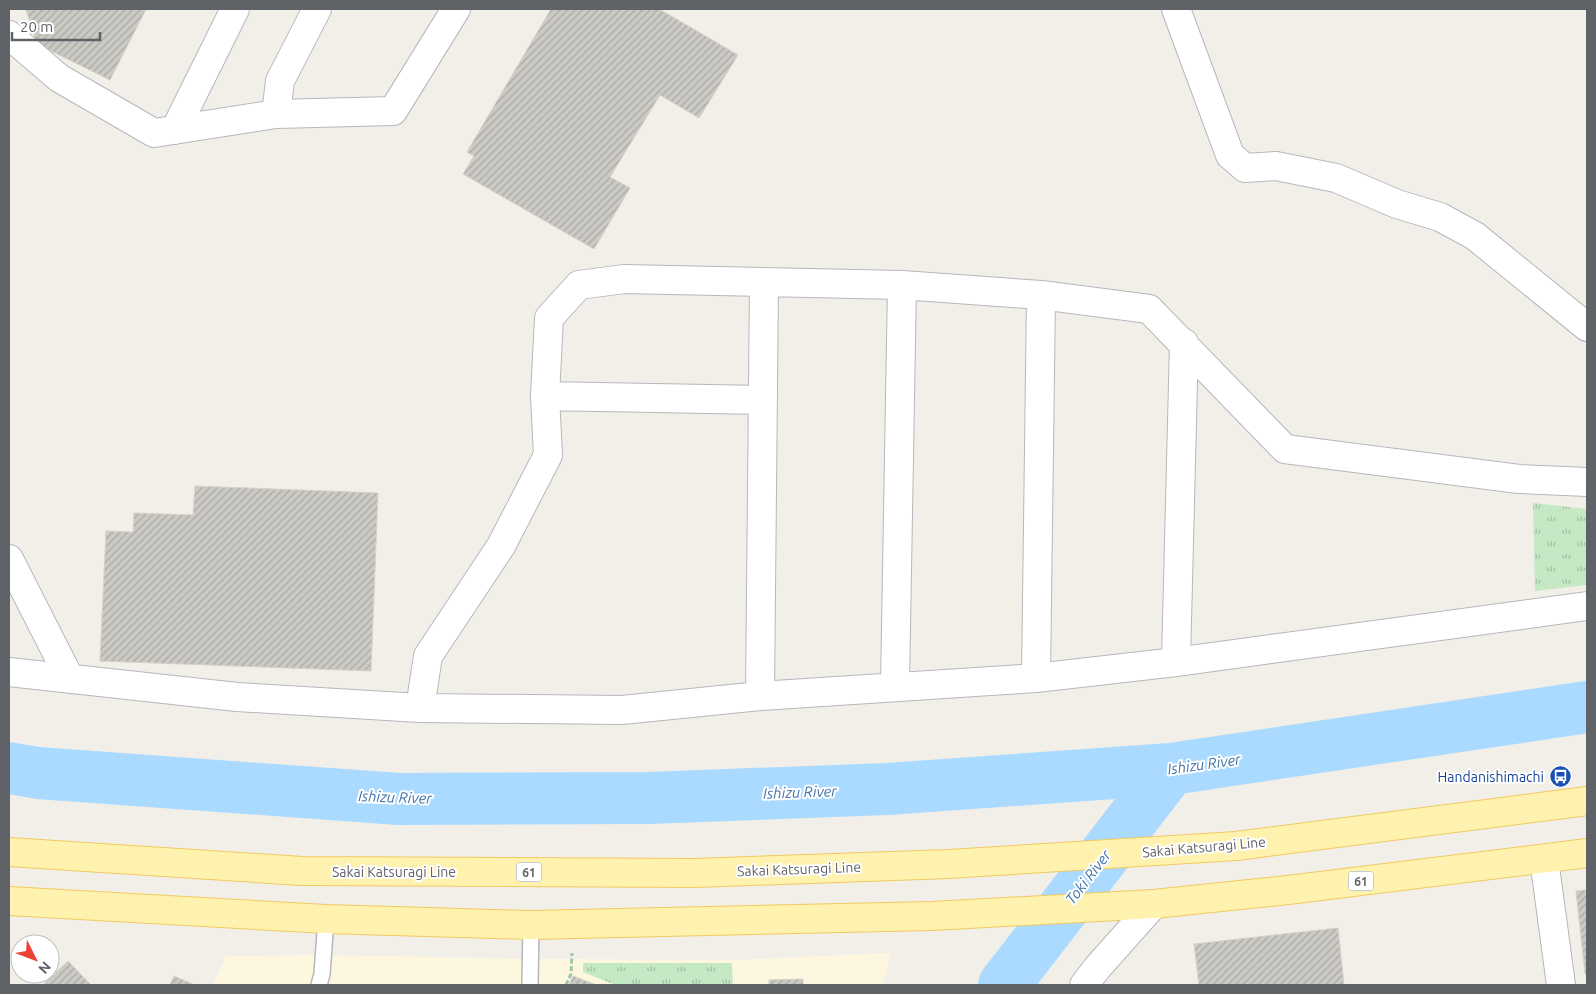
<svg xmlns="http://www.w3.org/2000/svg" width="1596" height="994" viewBox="0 0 1596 994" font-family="Ubuntu,sans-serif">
  <defs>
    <pattern id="park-tufts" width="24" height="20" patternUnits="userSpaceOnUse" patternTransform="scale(1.25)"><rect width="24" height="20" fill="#c5e8c5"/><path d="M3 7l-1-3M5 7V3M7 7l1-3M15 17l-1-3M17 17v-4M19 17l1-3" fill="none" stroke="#a3c0a4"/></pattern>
    <pattern id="building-hatch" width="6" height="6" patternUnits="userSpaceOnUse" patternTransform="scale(1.25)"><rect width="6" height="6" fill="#cccac5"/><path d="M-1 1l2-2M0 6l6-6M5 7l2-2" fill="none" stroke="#a9a8a4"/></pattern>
  </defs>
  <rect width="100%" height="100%" fill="#f1efe8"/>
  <path fill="#fef7e0" d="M891 953 883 985H213L226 956 324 955 530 959 734 960Z"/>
  <path fill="url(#park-tufts)" d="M1533 503 1587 509V585L1535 591Z
    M583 963H732L733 985H615L583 972Z"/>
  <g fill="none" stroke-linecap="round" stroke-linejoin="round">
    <path stroke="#aadaff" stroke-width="52" d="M9 768 38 773 399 799 648 798 887 789 1171 769 1587 707
      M1004 985 1171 769"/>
  </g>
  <path fill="url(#building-hatch)" stroke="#d6d1c6" d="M26 9H146L110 80 37 44Z
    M551 9H659L738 55 699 118 660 95 610 177 630 188 594 249 463 174 474 156 467 152Z
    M195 486 378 493 371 671 100 661 106 531 133 532 134 513 193 515Z
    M1587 890V975L1585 974 1576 891Z
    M1338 928 1344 985H1199L1194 944Z
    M68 961 91 985H43Z
    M174 976 195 985H170Z
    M573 976 596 985H569Z
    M803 979V985H769V980Z"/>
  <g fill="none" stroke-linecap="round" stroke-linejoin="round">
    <defs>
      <path id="lane" d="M319 985 322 974 326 919
        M530 985 531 925"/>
      <path id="street" d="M1176 9 1230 155 1245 168 1276 166 1336 178 1397 204 1440 217 1475 236 1587 327
        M9 35 59 78 154 133 276 114 393 111 456 9
        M276 114 280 81 317 9
        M175 130 235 9
        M545 396 763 400
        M9 559 70 679
        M1176 662 1184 343
        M9 672 237 697 420 708 622 710 760 696 1036 678 1176 662 1587 606
        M1036 678 1041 295
        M895 685 902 285
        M760 696 764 282
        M420 708 428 656 501 546 548 455 545 396 549 318 579 285 624 279 902 285 1041 295 1149 309 1285 449 1519 479 1587 482
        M1544 859 1561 985
        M1084 985 1097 968 1154 904"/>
      <path id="primary" d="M9 852 302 871 695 873 949 864 1236 846 1587 801
        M9 901 326 919 531 925 932 916 1154 904 1288 890 1587 853"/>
    </defs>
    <use href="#lane" stroke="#b5b8bc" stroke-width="18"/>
    <use href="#street" stroke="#b5b8bc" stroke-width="30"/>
    <use href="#primary" stroke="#f2c960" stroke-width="30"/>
    <path stroke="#9cc7a9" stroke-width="3" stroke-dasharray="5 2.5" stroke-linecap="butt" d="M566 985 571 974 572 953"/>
    <use href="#lane" stroke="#fff" stroke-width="15"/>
    <use href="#street" stroke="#fff" stroke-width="28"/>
    <use href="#primary" stroke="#fff2af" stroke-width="28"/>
  </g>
  <defs>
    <symbol id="bus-disc" viewBox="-11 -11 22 22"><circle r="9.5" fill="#1a4fb4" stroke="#fff"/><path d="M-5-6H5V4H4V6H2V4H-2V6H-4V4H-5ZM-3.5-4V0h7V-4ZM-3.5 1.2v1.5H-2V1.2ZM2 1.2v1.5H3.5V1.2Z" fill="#fff"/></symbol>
  </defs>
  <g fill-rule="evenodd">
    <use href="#bus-disc" x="1548" y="764" width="25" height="25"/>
  </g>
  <g text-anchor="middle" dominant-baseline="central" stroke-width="4" stroke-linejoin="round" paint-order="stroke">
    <g fill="#fff" stroke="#8f9295" stroke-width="1">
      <rect x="516.5" y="862.5" width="25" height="19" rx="4"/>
      <rect x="1348.5" y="871.5" width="25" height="19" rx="4"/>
    </g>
    <g font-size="12" font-weight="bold" fill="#5f6368">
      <text x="529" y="872">61</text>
      <text x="1361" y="881">61</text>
    </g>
    <g font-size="14" fill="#164399" stroke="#fff" text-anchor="end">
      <text x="1544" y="777">Handanishimachi</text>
    </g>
    <g font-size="14" fill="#5f6368" stroke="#fff">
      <text transform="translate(1204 847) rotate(-5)">Sakai Katsuragi Line</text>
      <text transform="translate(799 869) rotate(-2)">Sakai Katsuragi Line</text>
      <text x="394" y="872">Sakai Katsuragi Line</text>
    </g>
    <g font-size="15" font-style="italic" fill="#4174aa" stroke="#fff">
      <text transform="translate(1204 764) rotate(-8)">Ishizu River</text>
      <text transform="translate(800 792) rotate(-2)">Ishizu River</text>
      <text transform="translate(395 797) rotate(2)">Ishizu River</text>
      <text transform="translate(1088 877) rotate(-52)">Toki River</text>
    </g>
  </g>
  <rect width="1596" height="994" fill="none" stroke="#5f6368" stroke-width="20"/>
  <g transform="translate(35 959) rotate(132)"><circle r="24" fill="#ffffff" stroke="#bfc1c3"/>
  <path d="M0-4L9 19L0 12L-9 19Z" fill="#ea4335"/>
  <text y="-8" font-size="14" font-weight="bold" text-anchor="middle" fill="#5f6368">N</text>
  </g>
  <path d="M12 32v8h88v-8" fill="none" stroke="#5f6368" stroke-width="2.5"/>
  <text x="20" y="32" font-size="15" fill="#5f6368" stroke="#ffffff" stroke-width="4" paint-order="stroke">20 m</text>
</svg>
